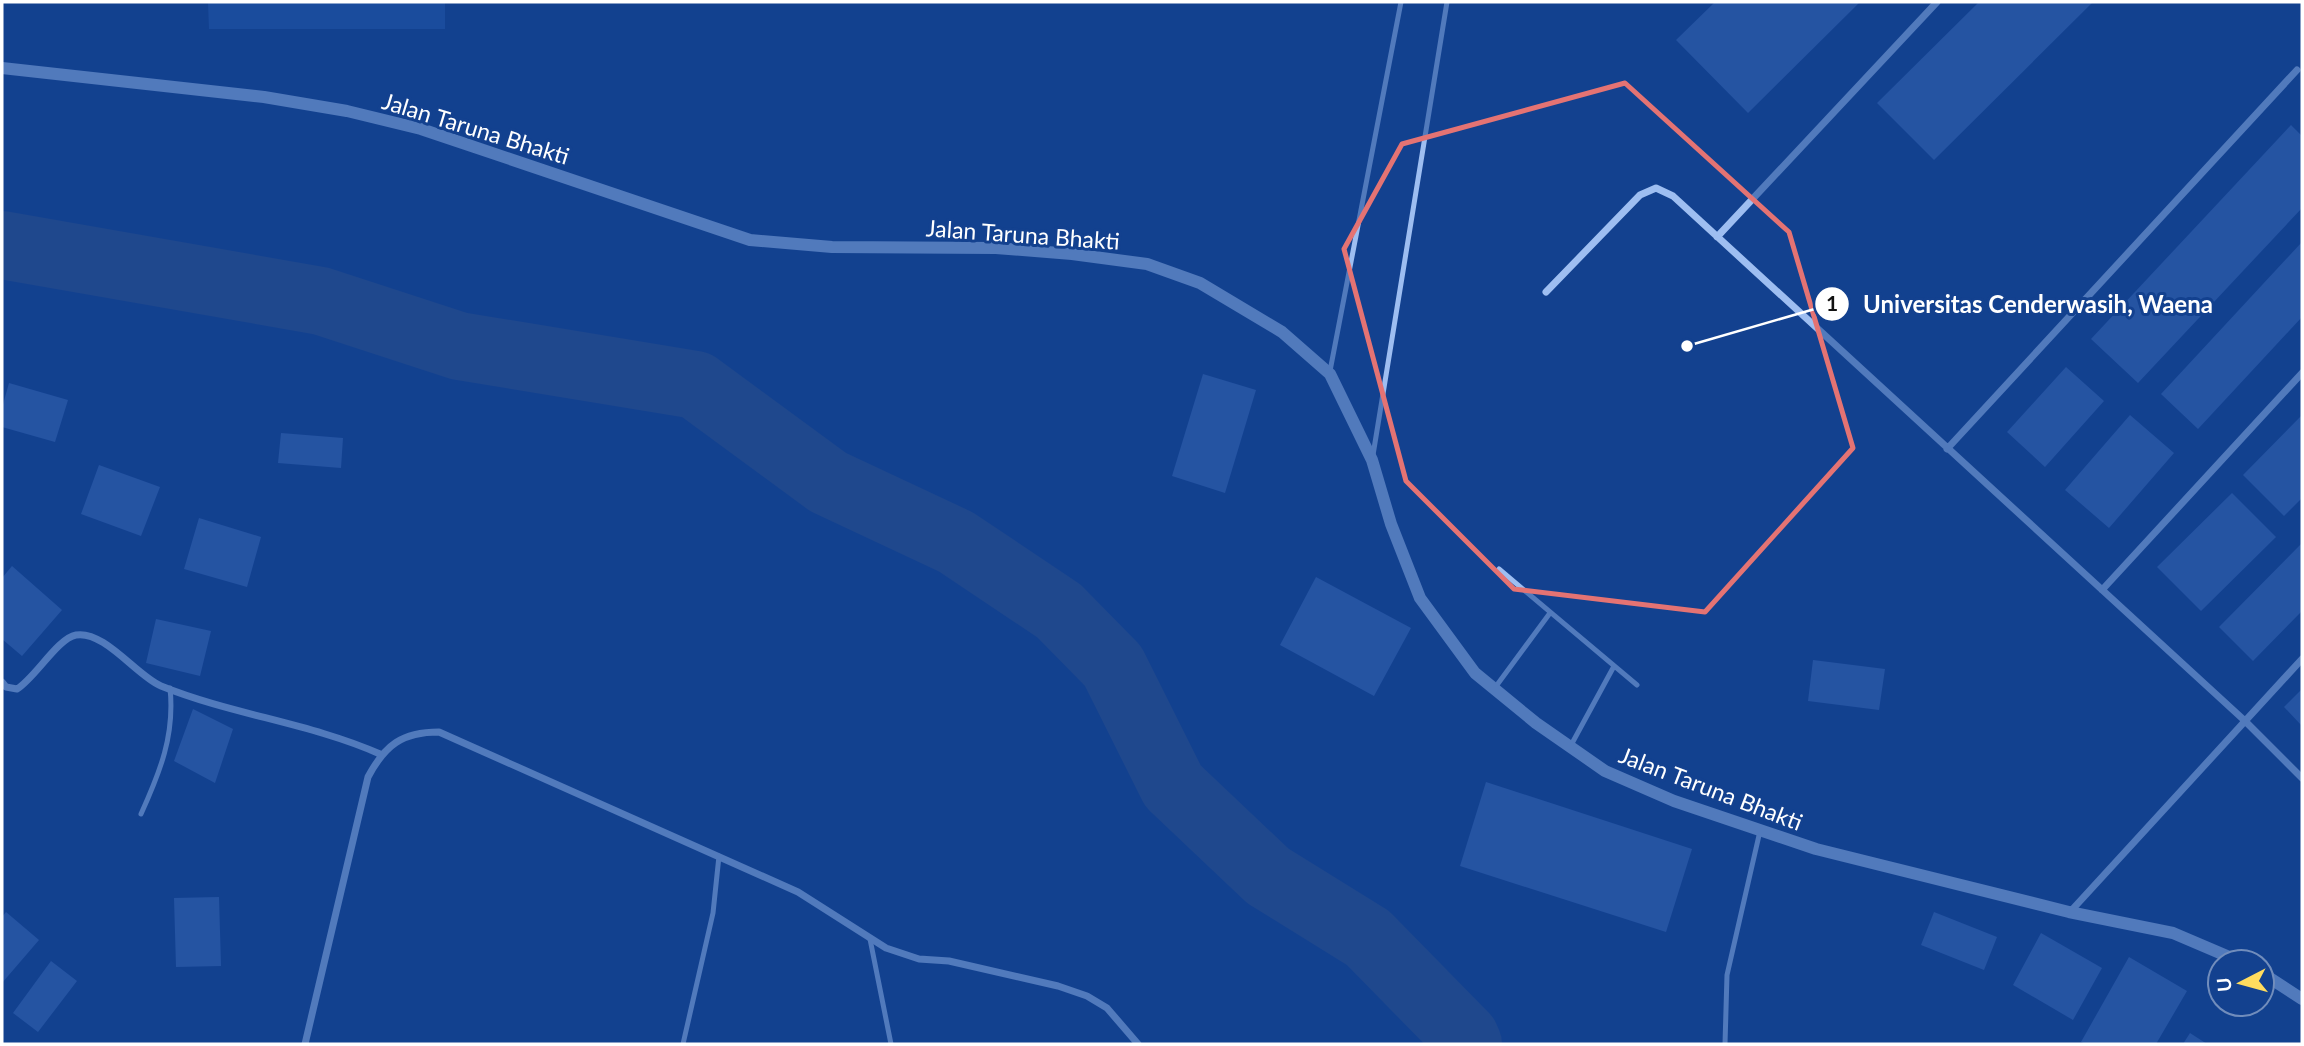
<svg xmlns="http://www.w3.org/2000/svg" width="2304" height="1046" viewBox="0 0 2304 1046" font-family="Lato,sans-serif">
  <rect width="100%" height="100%" fill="#13418f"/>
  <path fill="#2559ae" d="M208 2H445V29H209Z"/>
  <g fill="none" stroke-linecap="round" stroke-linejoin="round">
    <path stroke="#2f508b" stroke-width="68" d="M2 245 321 301 459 346 696 385 828 482 956 542 1059 611 1113 666 1173 786 1268 876 1368 938 1465 1037 1468 1044"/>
  </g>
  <path fill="#3c6ab9" d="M1715 2H1860L1748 113 1676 40Z
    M1979 2H2093L1934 160 1877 103Z
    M2291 125 2302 136V208L2138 383 2091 339Z
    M2302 242V317L2198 429 2161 394Z
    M2066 367 2104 401 2045 467 2007 432Z
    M1203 374 1256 390 1225 493 1172 476Z
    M9 383 68 400 55 442 2 427V408Z
    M2130 415 2174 453 2109 528 2065 490Z
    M2302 415V498L2284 516 2243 475Z
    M281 433 343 438 341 468 278 463Z
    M99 465 160 487 141 536 81 514Z
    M2232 493 2276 537 2201 611 2157 567Z
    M199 518 261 537 247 587 184 569Z
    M2302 543V611L2253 661 2219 627Z
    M12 566 62 610 22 656 2 639V578Z
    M1316 577 1411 628 1374 696 1280 645Z
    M156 619 211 631 200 676 146 663Z
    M1813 660 1885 669 1879 710 1808 701Z
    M2302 689V726L2284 707Z
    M193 709 233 729 215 783 174 761Z
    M1486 782 1692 849 1666 932 1460 866Z
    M219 897 221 966 176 967 174 898Z
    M6 912 39 940 2 983V917Z
    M1934 912 1997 937 1984 970 1921 945Z
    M2041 933 2102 968 2073 1020 2013 985Z
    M2129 957 2187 991 2156 1044H2086L2081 1042Z
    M51 961 77 981 38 1032 13 1013Z
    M2190 1033 2207 1044H2183Z"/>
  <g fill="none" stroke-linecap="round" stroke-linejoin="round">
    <path stroke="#9ebef1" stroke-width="5" d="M1330 371 1401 2
      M1373 455 1447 2
      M1499 569 1637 685
      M1494 689 1550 613
      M1570 747 1613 668
      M141 814C160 772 175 735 170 688
      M870 939 891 1044
      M683 1044 713 913 719 856
      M1725 1044 1727 975 1760 831"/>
    <path stroke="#9ebef1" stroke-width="7" d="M1717 237 1937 2
      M1546 292 1640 195 1656 188 1673 196 2244 720 2302 778
      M1947 449 2297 70
      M2102 590 2302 373
      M2 682 6 687 17 689C35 678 58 638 76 635 104 630 137 676 161 686 233 715 310 723 380 754
      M2070 912 2302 659
      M305 1044 368 777C385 745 402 732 439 732L798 892 886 948 919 959 949 961 1058 986 1087 996 1107 1008 1138 1044"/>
    <path stroke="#9ebef1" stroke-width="12" d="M2 68 264 97 347 111 421 129 750 240 832 247 996 248 1072 254 1147 264 1200 283 1282 332 1330 374 1372 460 1391 524 1420 598 1475 673 1536 723 1605 771 1674 801 1816 849 2069 912 2173 933 2241 962
      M2262 973 2302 999"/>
  </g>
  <path d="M0 0H2304V1046H0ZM1625 83 1789 232 1853 448 1705 612 1514 589 1406 481 1344 249 1402 144Z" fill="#13418f" fill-opacity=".55" fill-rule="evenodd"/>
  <path fill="none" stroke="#e47373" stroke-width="5" stroke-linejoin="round" d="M1625 83 1789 232 1853 448 1705 612 1514 589 1406 481 1344 249 1402 144Z"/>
  <g text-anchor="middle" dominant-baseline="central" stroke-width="6" stroke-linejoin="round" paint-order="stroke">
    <g font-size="23" fill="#fff" stroke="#13418f">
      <text transform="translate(476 128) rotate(17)">Jalan Taruna Bhakti</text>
      <text transform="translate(1023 234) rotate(4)">Jalan Taruna Bhakti</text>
      <text transform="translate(1711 788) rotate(21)">Jalan Taruna Bhakti</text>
    </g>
  </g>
  <path fill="none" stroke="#fff" stroke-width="2.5" d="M1687 346L1832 304"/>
  <g fill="#fff" stroke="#13418f" stroke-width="2.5">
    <circle cx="1687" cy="346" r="7"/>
    <circle cx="1832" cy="304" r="18"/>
  </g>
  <g font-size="21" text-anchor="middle" font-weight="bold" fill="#111">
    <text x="1832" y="311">1</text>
  </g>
  <g font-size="24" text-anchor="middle" font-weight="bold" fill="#fff" stroke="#13418f" stroke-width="6" stroke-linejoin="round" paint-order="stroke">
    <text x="2038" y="313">Universitas Cenderwasih, Waena</text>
  </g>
  <rect width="2304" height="1046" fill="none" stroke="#ffffff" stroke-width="7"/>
  <g transform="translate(2241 983) rotate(264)"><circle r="33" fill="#13418f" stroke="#718dbc" stroke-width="2"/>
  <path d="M0-5L12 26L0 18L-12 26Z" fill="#ffdc5e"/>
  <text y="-10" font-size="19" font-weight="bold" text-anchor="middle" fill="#ffffff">U</text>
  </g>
</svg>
